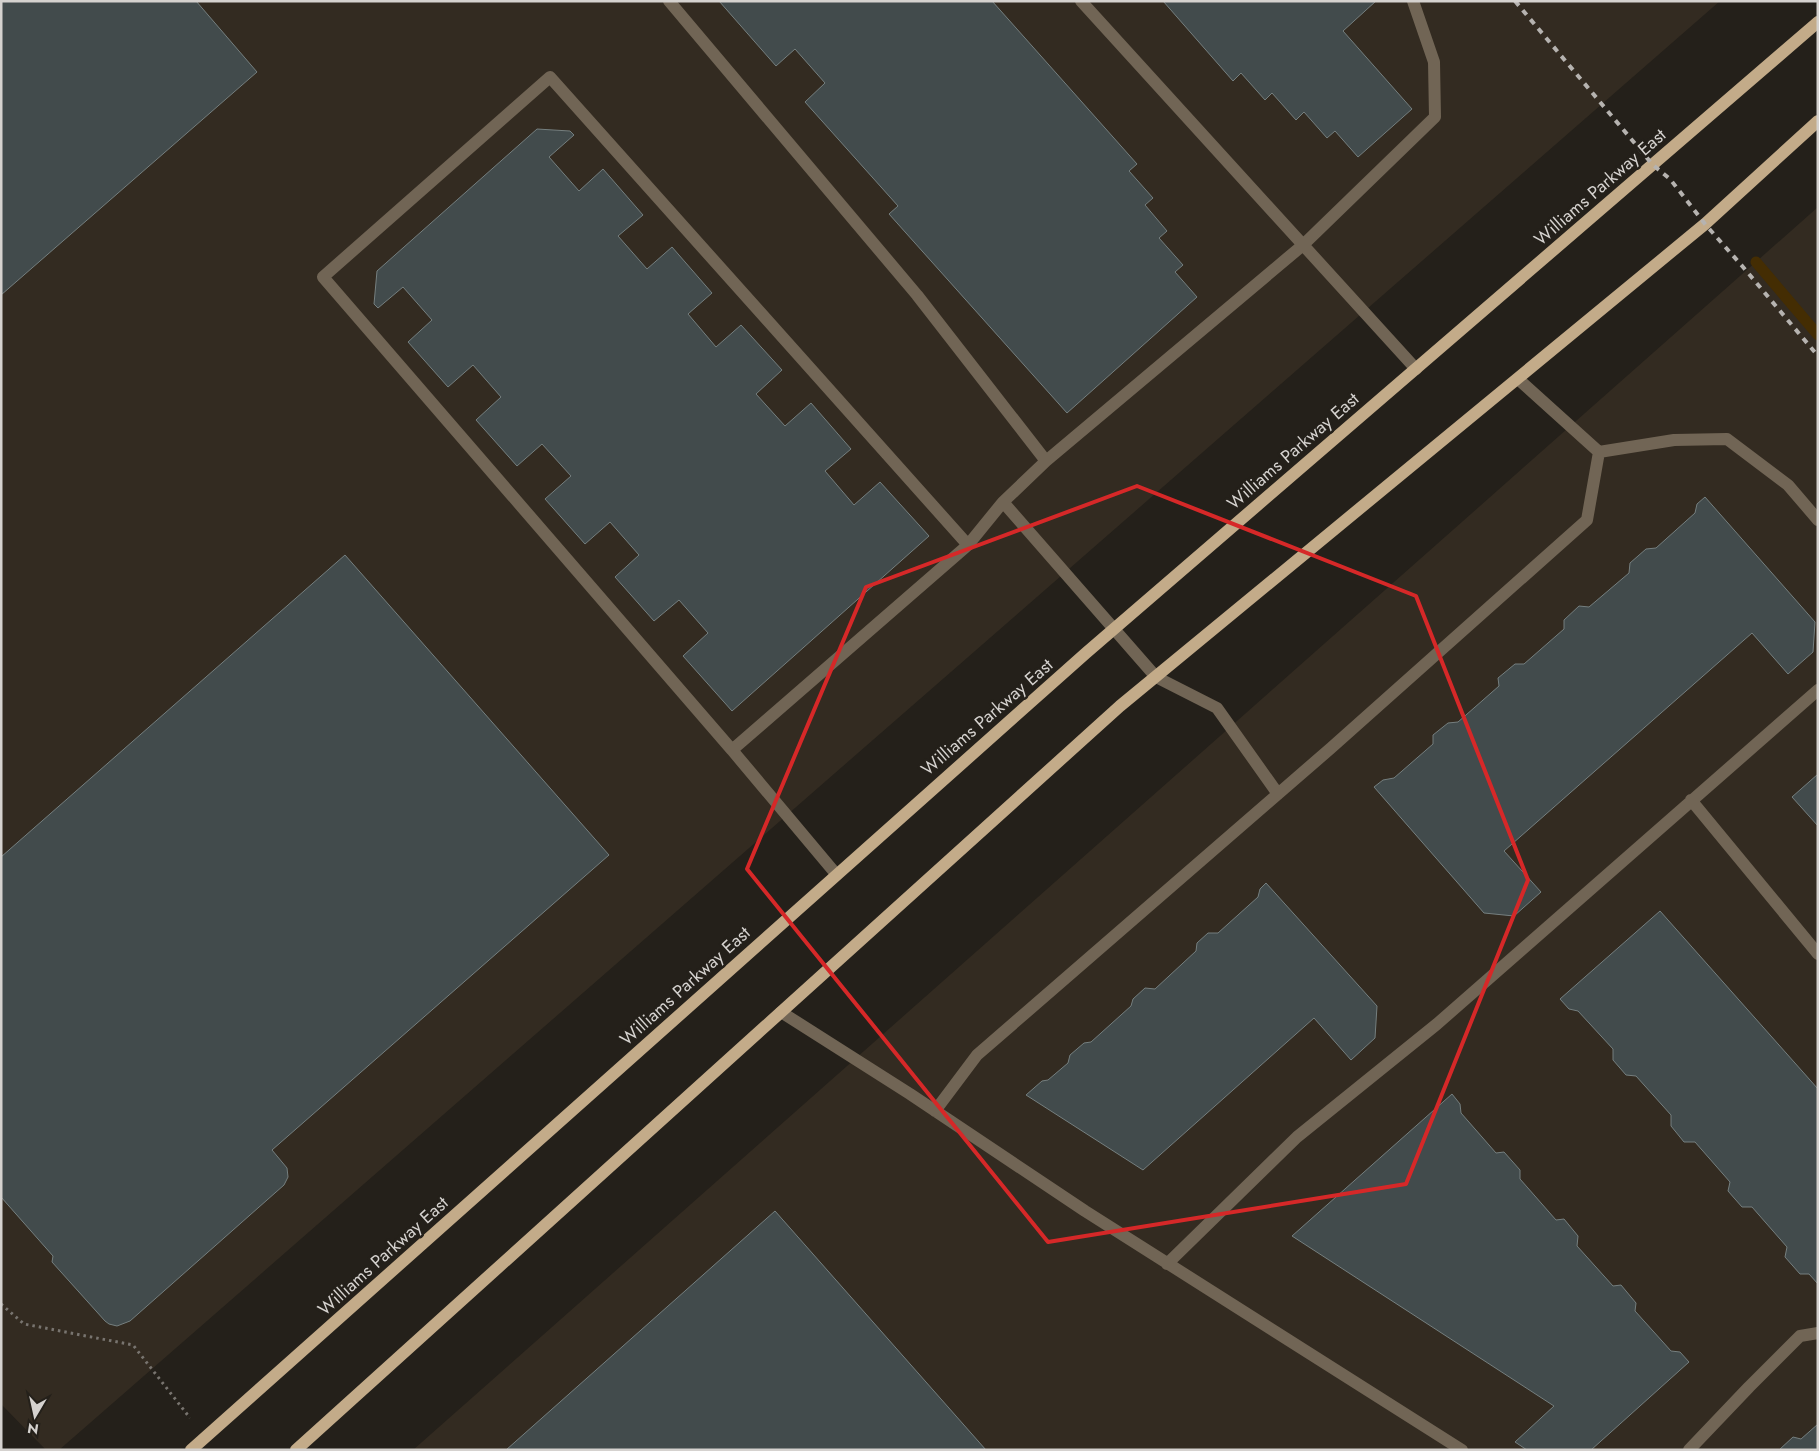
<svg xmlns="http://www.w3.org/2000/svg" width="1819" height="1451" viewBox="0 0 1819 1451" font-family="Jost,sans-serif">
  <rect width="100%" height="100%" fill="#24201a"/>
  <path fill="#332b21" d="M1 1H1720L59 1450H46L1 1404Z
    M1818 207V1450H413Z"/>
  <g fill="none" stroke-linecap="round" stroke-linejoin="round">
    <path stroke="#442d03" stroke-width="11" d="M1756 262 1818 335"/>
  </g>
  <path fill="#424b4c" stroke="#757f7f" d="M1 1H196L257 72 1 295Z
    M719 1H992L1137 164 1129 171 1153 198 1145 205 1167 231 1159 238 1183 265 1175 272 1197 297 1067 413 889 214 898 206 805 102 825 83 795 49 776 66Z
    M1163 1H1376L1343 31 1412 109 1358 157 1335 131 1327 138 1304 112 1296 120 1272 93 1265 100 1241 73 1233 81Z
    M537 129 570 131 574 135 549 157 579 191 603 169 643 215 618 236 647 269 672 247 712 293 688 314 716 347 741 325 782 370 756 394 785 426 811 403 851 449 825 471 854 505 880 482 929 536 732 711 683 656 708 633 679 600 654 621 615 577 639 555 610 522 585 544 545 499 571 476 542 444 517 466 476 420 501 397 473 365 448 387 408 342 432 320 403 287 378 308 374 304 377 271Z
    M1705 497 1815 622 1813 652 1788 674 1752 633 1504 851 1541 892 1514 916 1484 913 1374 787 1383 780 1394 778 1433 744V735L1448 723 1458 722 1499 686 1498 678 1515 664H1524L1564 629V620L1579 606 1589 607 1629 573 1630 563 1646 549 1656 548 1695 513 1697 504Z
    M345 555 609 855 272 1150 287 1168 288 1177 284 1185 130 1321 117 1326 109 1324 105 1321 52 1262 53 1256 1 1197V857Z
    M1818 774V826L1792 797Z
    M1266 883 1377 1006 1375 1038 1351 1060 1314 1018 1143 1170 1026 1095 1042 1081 1048 1080 1068 1063 1070 1055 1084 1043 1091 1042 1131 1006 1133 999 1145 988 1155 989 1196 951 1197 943 1208 933H1218L1258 897 1260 889Z
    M1660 911 1818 1089V1284L1809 1274H1800L1785 1257 1787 1247 1752 1207H1742L1728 1191 1730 1182 1695 1142H1684L1671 1126V1115L1636 1076 1626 1075 1613 1060V1049L1578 1011 1569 1009 1560 999Z
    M1452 1094 1460 1104 1461 1113 1496 1153 1504 1152 1520 1170V1179L1556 1220 1564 1219 1578 1236 1577 1246 1613 1286 1621 1285 1636 1303 1635 1311 1671 1351 1680 1352 1689 1362 1591 1450H1527L1515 1442 1554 1406 1292 1236Z
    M775 1211 986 1450H506Z
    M1818 1424V1450H1779L1793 1437 1801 1439Z"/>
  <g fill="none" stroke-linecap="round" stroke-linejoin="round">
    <path stroke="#78746f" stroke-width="3" stroke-dasharray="2.5 4" stroke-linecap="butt" d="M1 1304 24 1324 133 1345 190 1418"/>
    <path stroke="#716555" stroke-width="12" d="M669 1 917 295 1046 461 1003 502 1156 677 1217 708 1278 794
      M1081 1 1416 369
      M1518 379 1599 452 1674 440 1727 439 1788 485 1818 520
      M1046 461 1303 245 1435 117 1434 62 1413 1
      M968 545 550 77 323 277 732 750 968 545 1003 502
      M732 750 836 874
      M1691 800 1818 954
      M781 1012 910 1094 1085 1211 1462 1450
      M935 1111 977 1055 1331 748 1587 520 1599 452
      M1167 1264 1297 1137 1437 1024 1818 690
      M1689 1450 1749 1387 1800 1336 1818 1333"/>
    <path stroke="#c3ab89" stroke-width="12" d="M191 1450 1086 653 1818 22
      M296 1450 1120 706 1705 224 1818 121"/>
    <path stroke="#b6b3b0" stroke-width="4" stroke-dasharray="6 6" stroke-linecap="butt" d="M1515 1 1653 165 1670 179 1705 224 1743 267 1818 356"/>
  </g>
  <path fill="none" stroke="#d62828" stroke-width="4" stroke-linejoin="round" d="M1137 486 1416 596 1528 880 1406 1184 1048 1242 747 869 866 587Z"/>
  <g text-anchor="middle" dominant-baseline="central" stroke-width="5" stroke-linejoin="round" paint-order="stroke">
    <g font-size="18" fill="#d5d2cf" stroke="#24201a">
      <text transform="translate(1600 187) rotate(-41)">Williams Parkway East</text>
      <text transform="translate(1293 451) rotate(-41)">Williams Parkway East</text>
      <text transform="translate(987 717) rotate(-41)">Williams Parkway East</text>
      <text transform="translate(685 986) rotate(-42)">Williams Parkway East</text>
      <text transform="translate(383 1256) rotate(-42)">Williams Parkway East</text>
    </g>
  </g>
  <rect width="1819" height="1451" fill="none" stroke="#d5d2cf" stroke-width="5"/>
  <g transform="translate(35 1416) rotate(189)" stroke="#24201a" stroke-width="4" paint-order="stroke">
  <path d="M0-4L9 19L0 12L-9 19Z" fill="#d5d2cf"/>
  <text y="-8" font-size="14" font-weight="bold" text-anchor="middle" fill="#d5d2cf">N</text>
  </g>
</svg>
